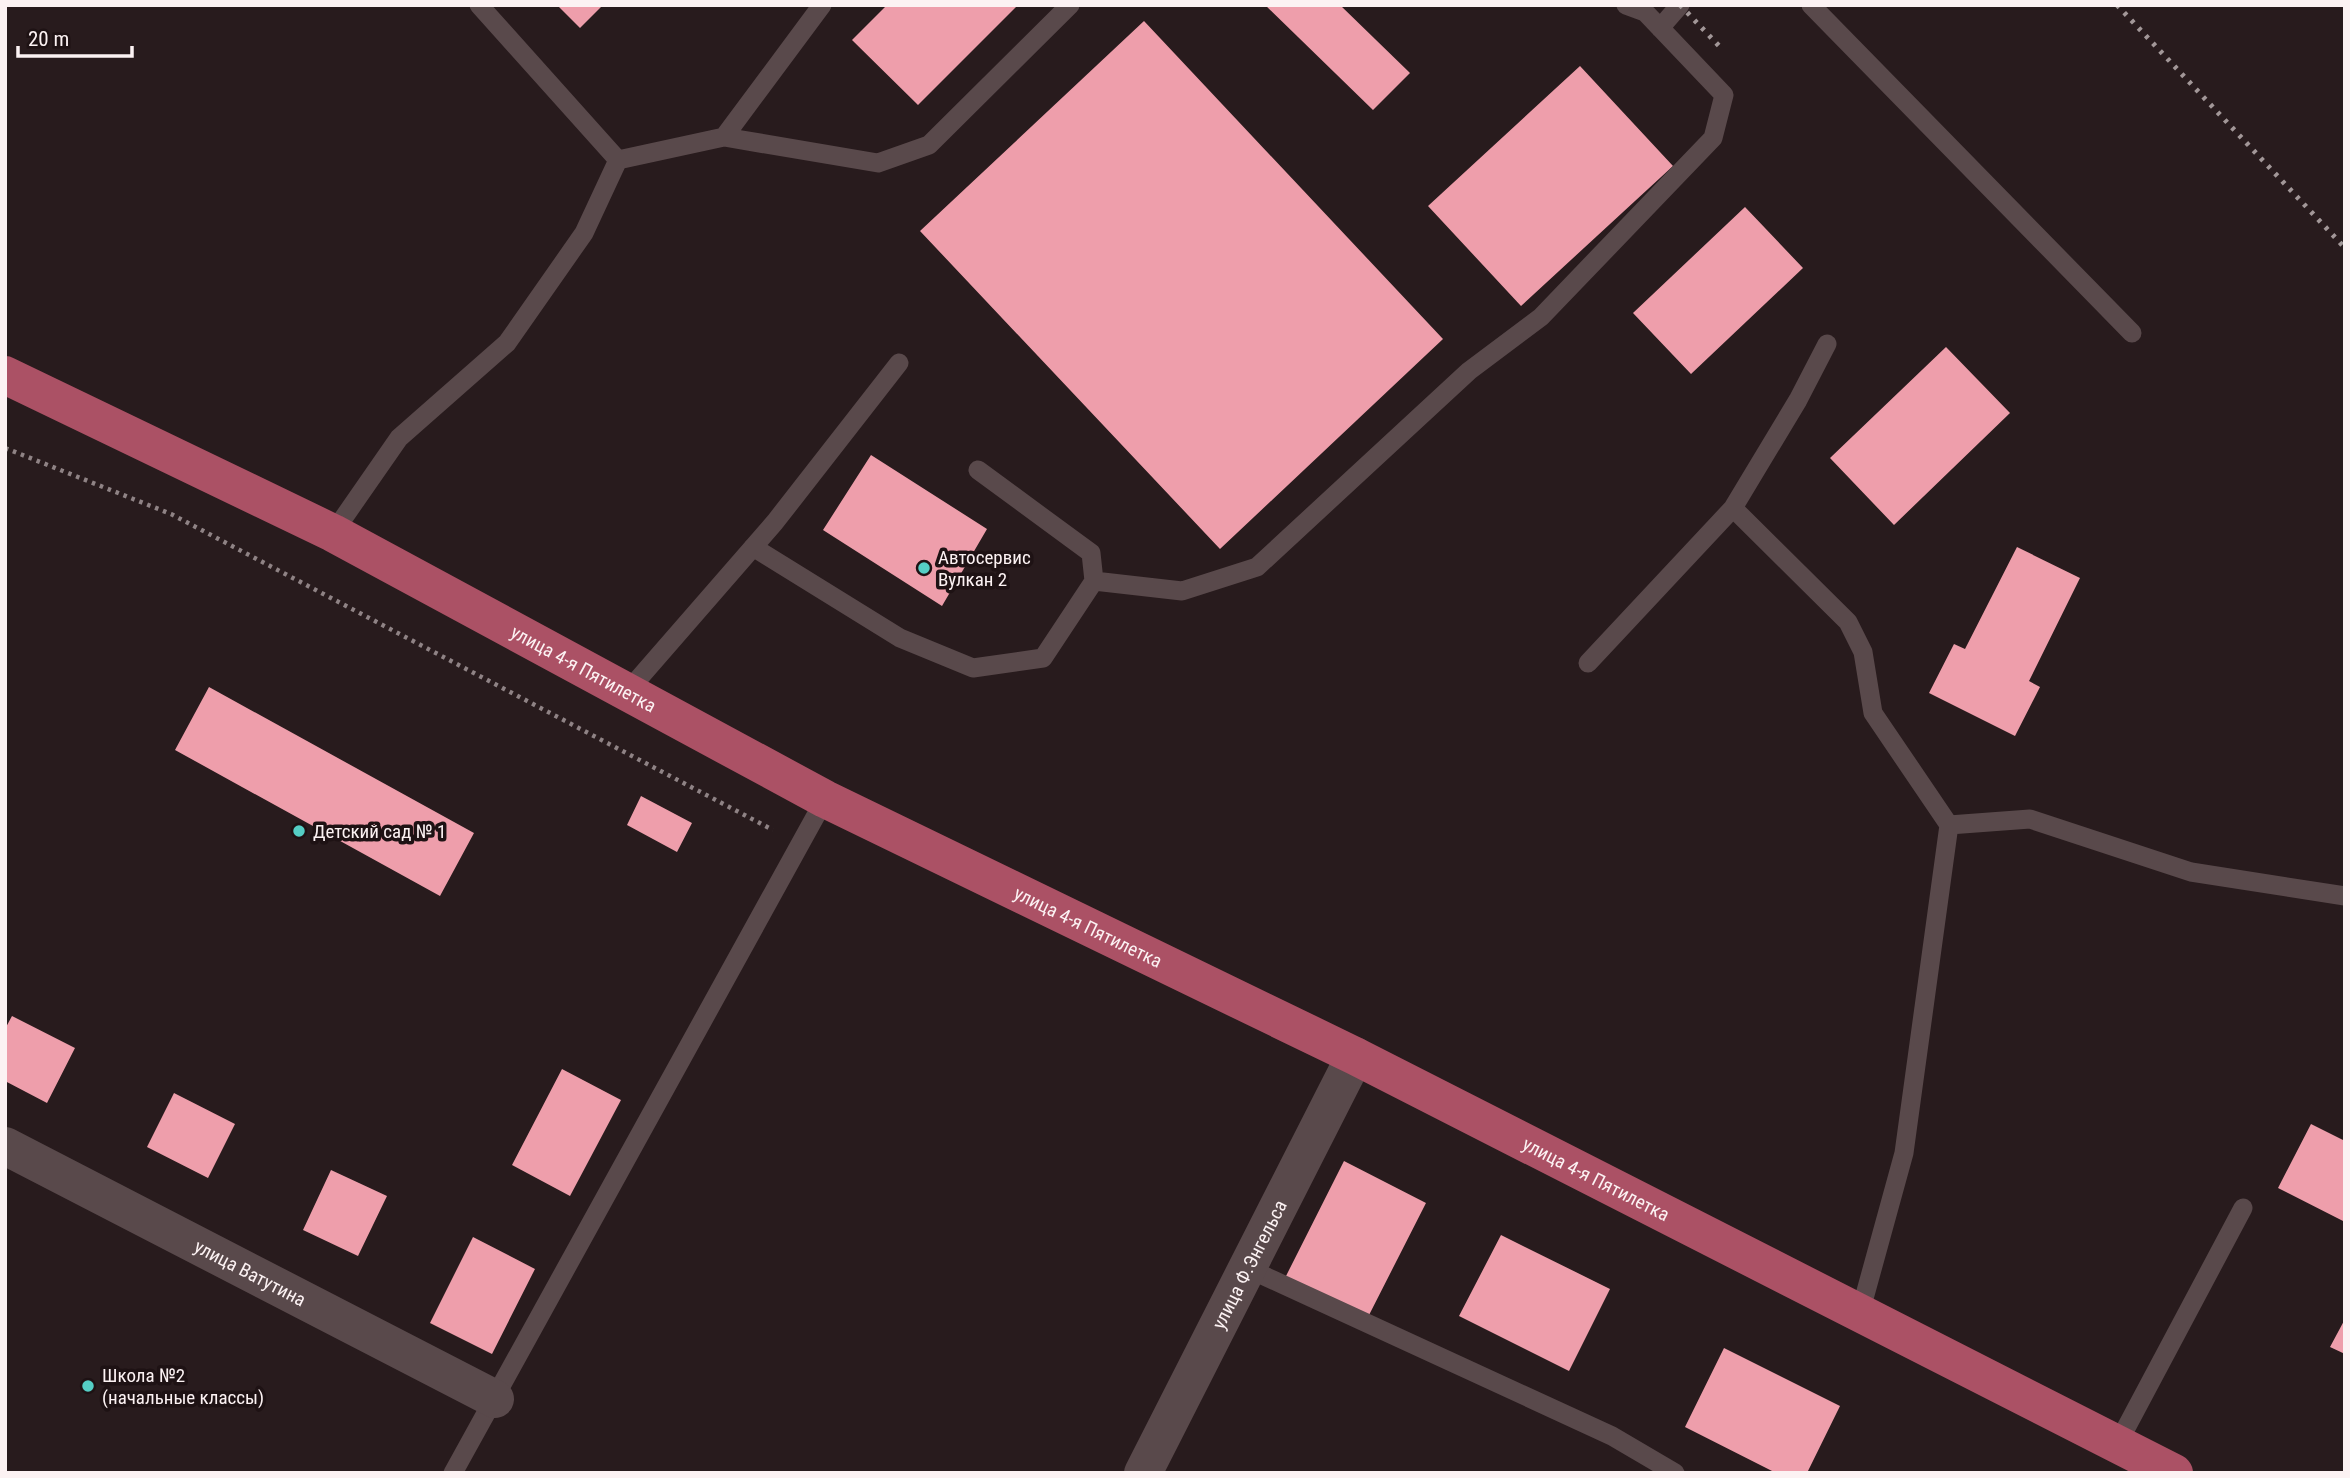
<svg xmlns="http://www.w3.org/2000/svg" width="2350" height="1478" viewBox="0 0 2350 1478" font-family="'Roboto Condensed',sans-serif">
  <rect width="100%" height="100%" fill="#281b1d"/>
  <path fill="#ee9eab" d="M557 5H603L580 28Z
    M887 5H1018L918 105 852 40Z
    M1265 5H1340L1410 73 1373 110Z
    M1144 21 1443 339 1220 549 920 231Z
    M1580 66 1673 166 1521 306 1428 206Z
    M1745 207 1803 268 1691 374 1633 313Z
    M1946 347 2010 413 1894 525 1830 458Z
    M871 455 987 529 942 606 823 530Z
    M2017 547 2080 578 2029 681 2040 687 2015 736 1929 693 1954 644 1965 649Z
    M209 687 474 833 440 896 175 750Z
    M641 796 692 823 677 852 627 825Z
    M12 1016 75 1048 47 1103 5 1081V1029Z
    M562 1069 621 1100 570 1196 512 1165Z
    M174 1093 235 1124 208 1178 147 1147Z
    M2311 1124 2345 1141V1222L2278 1188Z
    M1344 1161 1426 1203 1367 1319 1285 1278Z
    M331 1170 387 1196 358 1256 303 1230Z
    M1501 1235 1610 1289 1569 1371 1459 1316Z
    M473 1237 535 1269 492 1354 430 1323Z
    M2345 1319V1354L2330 1347Z
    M1724 1348 1840 1406 1807 1473H1776L1685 1427Z"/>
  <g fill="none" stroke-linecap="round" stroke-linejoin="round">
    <path stroke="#8f8385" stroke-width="4.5" stroke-dasharray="3.5 5" stroke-linecap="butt" d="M5 448 171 514 773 830"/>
    <path stroke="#59494b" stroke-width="19" d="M479 5 618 160
      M1811 5 2132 333
      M1660 28 1680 5
      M724 137 822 5
      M1733 508 1848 622 1863 652 1873 713 1949 825 1904 1153 1860 1313
      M333 533 399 438 507 343 584 233 618 160 724 137 878 163 929 145 1070 5
      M753 547 900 638 973 668 1043 658 1094 581 1091 553 978 470
      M1094 581 1182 591 1257 567 1469 371 1541 317 1713 138 1724 95 1645 12 1626 5
      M1588 663 1733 508 1798 400 1827 344
      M627 692 775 522 899 363
      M1949 825 2030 819 2191 872 2345 896
      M1247 1268 1612 1436 1675 1473
      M2118 1443 2243 1208
      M453 1473 825 799"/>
    <g stroke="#59494b" stroke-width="38">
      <path id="s1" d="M5 1146 495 1399"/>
      <path id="s2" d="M1143 1473 1355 1056"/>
    </g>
    <path stroke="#ab5165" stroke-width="38" id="s3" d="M5 375 333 533 825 799 1355 1056 2174 1473"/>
    <path stroke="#a29798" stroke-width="5" stroke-dasharray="3.5 7" stroke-linecap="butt" d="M1680 5 1721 48
      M2117 5 2345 248"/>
  </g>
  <g fill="#55cec5" stroke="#1e1214" stroke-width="2.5">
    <circle cx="924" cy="568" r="7"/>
    <circle cx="299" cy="831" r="7"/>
    <circle cx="88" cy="1386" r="7"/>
  </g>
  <g text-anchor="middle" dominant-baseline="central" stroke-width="7" stroke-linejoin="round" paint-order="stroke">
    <g font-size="19" fill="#fcf2f3" stroke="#1e1214" text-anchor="start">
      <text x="938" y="557">Автосервис<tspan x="938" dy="22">Вулкан 2</tspan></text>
      <text x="313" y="831">Детский сад № 1</text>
      <text x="102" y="1375">Школа №2<tspan x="102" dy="22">(начальные классы)</tspan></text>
    </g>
    <g font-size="19" fill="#fcf2f3" stroke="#1e1214">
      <text stroke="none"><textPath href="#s3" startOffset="649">улица 4-я Пятилетка</textPath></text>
      <text stroke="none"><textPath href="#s3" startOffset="1216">улица 4-я Пятилетка</textPath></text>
      <text stroke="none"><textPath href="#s3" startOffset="1783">улица 4-я Пятилетка</textPath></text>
      <text stroke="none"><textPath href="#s2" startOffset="234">улица Ф.Энгельса</textPath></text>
      <text stroke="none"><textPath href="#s1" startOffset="276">улица Ватутина</textPath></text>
    </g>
  </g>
  <rect width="2350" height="1478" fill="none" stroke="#fcf2f3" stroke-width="14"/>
  <path d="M18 46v10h114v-10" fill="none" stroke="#fcf2f3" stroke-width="3.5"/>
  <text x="28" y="46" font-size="21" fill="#fcf2f3" stroke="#1e1214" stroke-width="5" paint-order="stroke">20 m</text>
</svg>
